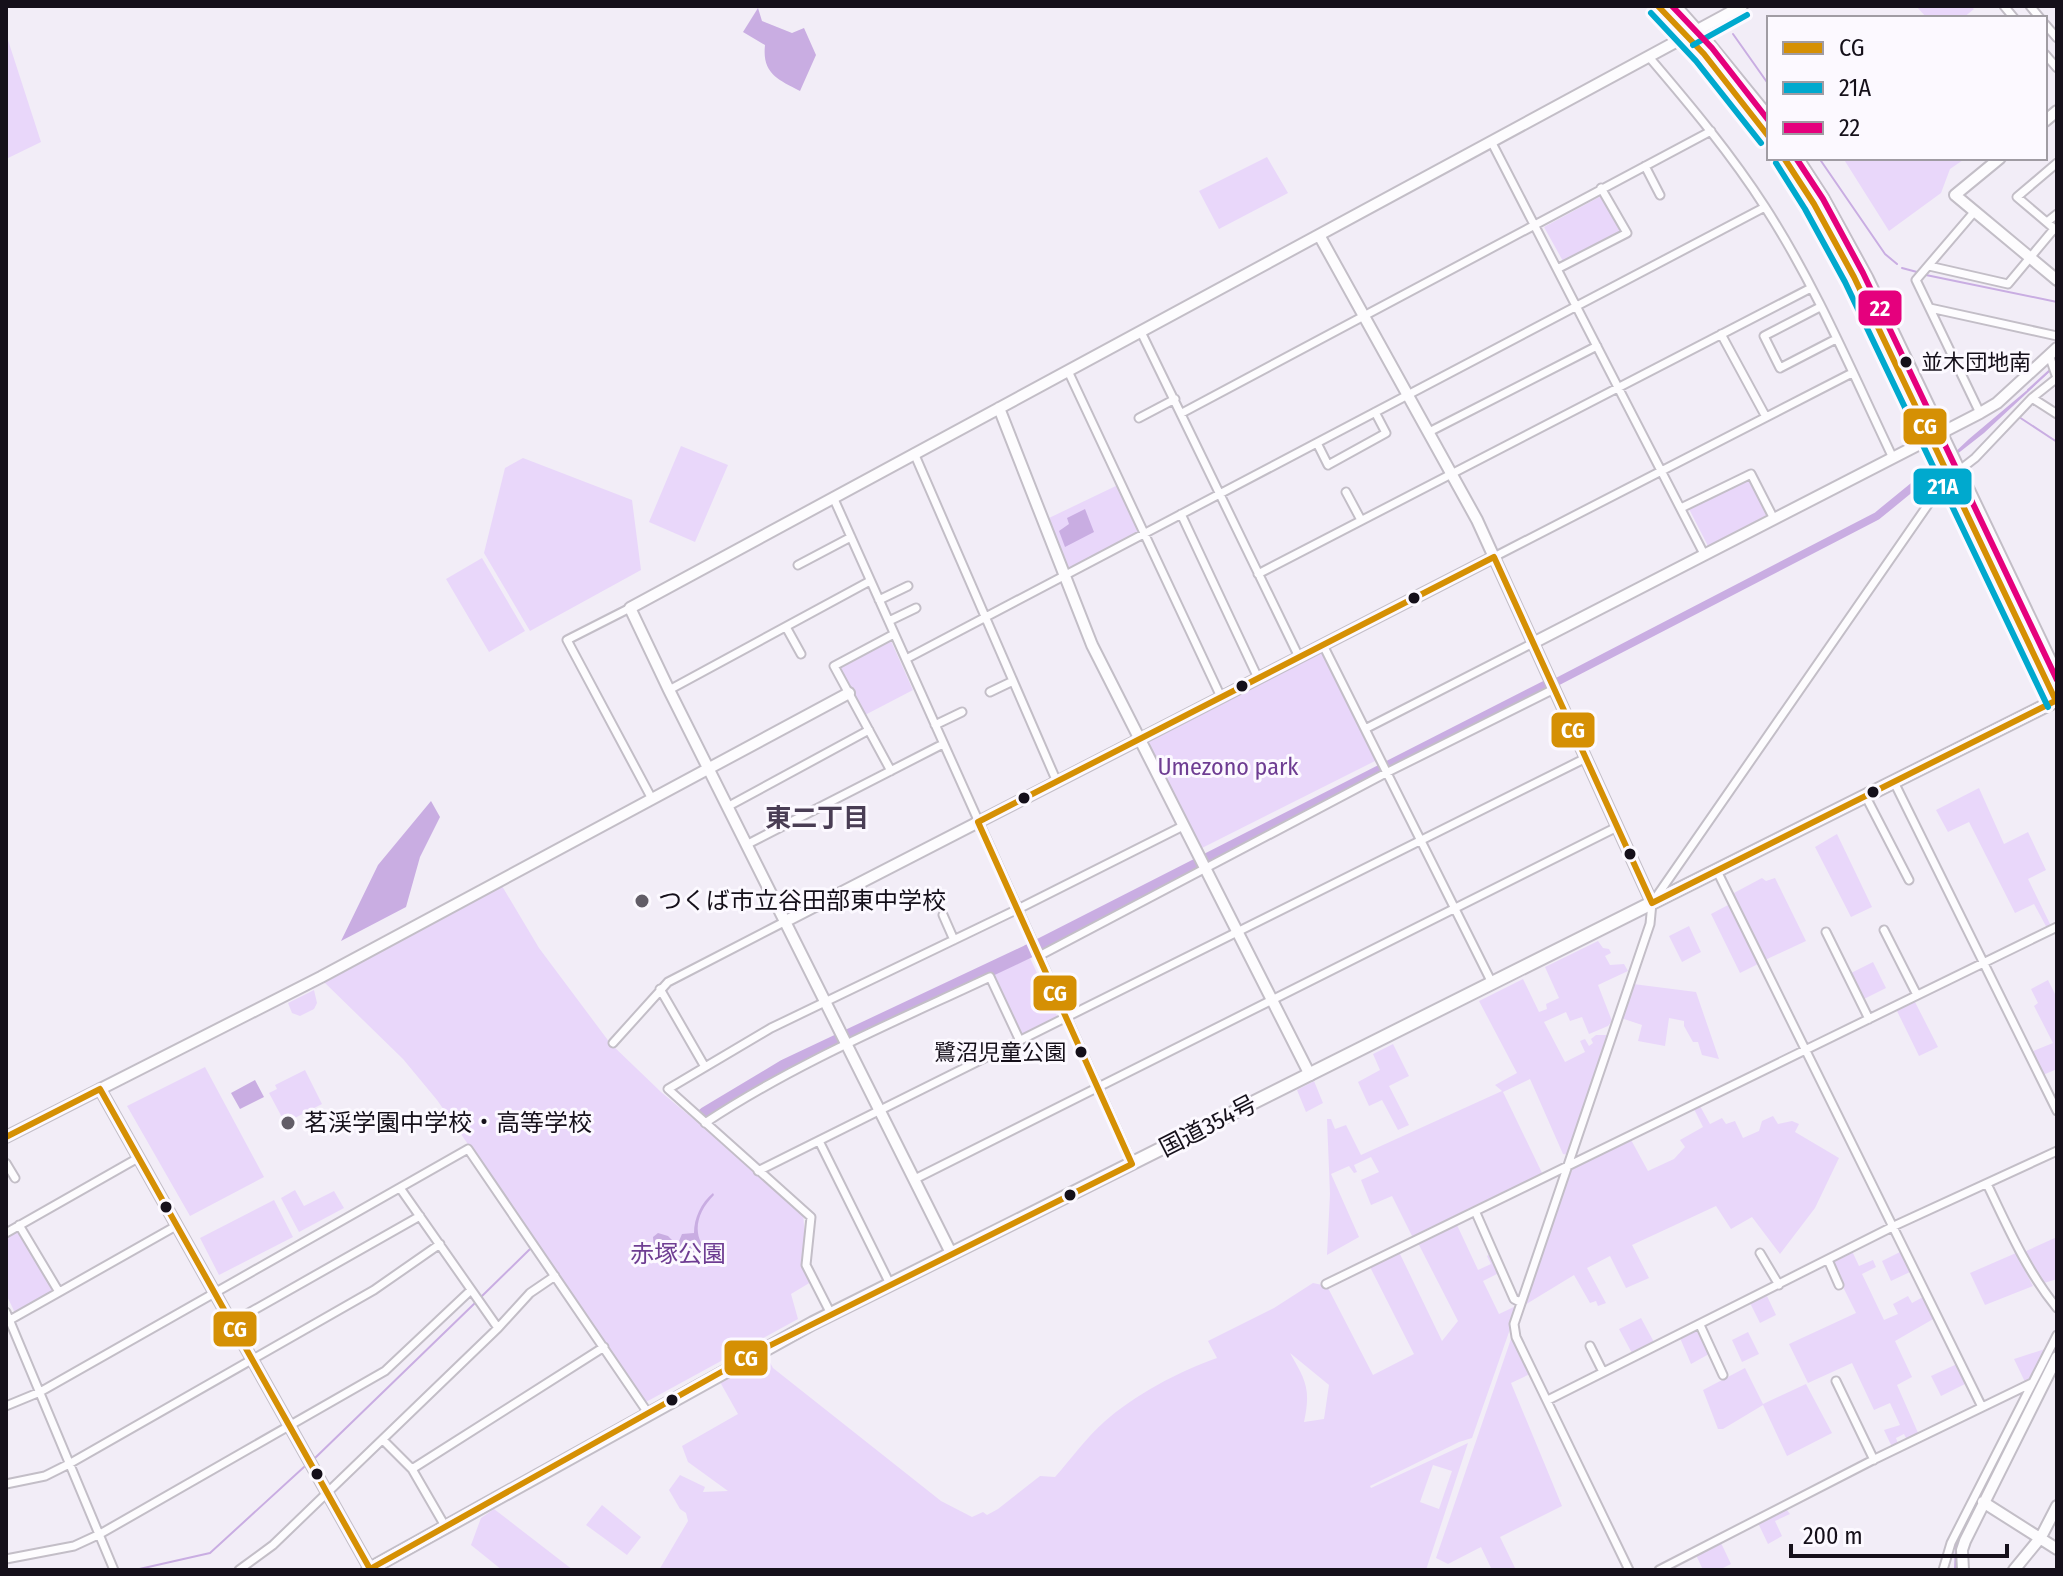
<svg xmlns="http://www.w3.org/2000/svg" width="2063" height="1576" viewBox="0 0 2063 1576" font-family="'Fira Sans Condensed','Noto Sans JP',sans-serif">
  <rect width="100%" height="100%" fill="#f2edf7"/>
  <path fill="#e9d7fa" fill-rule="evenodd" d="M1916 6H1971L1974 9 1963 18H1927Z
    M6 34 41 142 6 159Z
    M1267 157 1288 193 1219 229 1199 191Z
    M1843 158H1966L1950 169 1941 193 1889 231Z
    M1601 196 1621 232 1564 263 1544 227Z
    M681 446 728 465 695 542 649 522Z
    M523 458 632 500 641 570 530 631 484 553 505 468Z
    M1749 475 1769 514 1708 546 1688 507Z
    M1120 484 1140 532 1069 569 1049 518Z
    M482 558 525 631 489 652 446 579Z
    M891 641 913 690 865 715 838 667Z
    M1322 652 1377 760 1200 849 1148 747 1151 738Z
    M1979 788 2004 844 2028 832 2046 870 2028 879 2051 926 2047 928 2034 904 2015 913 1969 822 1948 832 1936 810Z
    M1837 834 1872 907 1851 917 1815 847Z
    M1762 878 1766 881 1775 878 1806 941 1765 960 1732 894Z
    M502 886 539 948 610 1043 661 1092 803 1210 806 1257 811 1282 791 1294 798 1319 646 1402 622 1368 604 1347 524 1224 437 1100 403 1059 324 982Z
    M1730 904 1760 963 1740 973 1711 914Z
    M1689 926 1701 952 1682 962 1669 936Z
    M1598 941 1603 948 1609 949 1611 953 1605 956 1610 965 1624 964 1628 971 1598 985 1612 1021 1608 1026 1589 1034 1582 1017 1570 1021 1566 1012 1544 1022 1565 1062 1585 1052 1580 1041 1585 1039 1589 1046 1593 1043 1591 1039 1596 1035H1607L1569 1155 1563 1154 1530 1079 1503 1092 1543 1175 1413 1238 1392 1196 1371 1205 1361 1180 1379 1172 1371 1157 1354 1165 1357 1172 1354 1173 1349 1166 1331 1174 1359 1237 1327 1255 1330 1194 1327 1119H1331L1335 1129 1346 1125 1361 1155 1502 1091 1495 1085 1517 1073 1479 1001 1523 979 1539 1012 1547 1009 1546 1004 1559 998 1545 967Z
    M1030 958 1058 1018 1022 1036 993 975Z
    M1873 962 1886 988 1864 999 1851 973Z
    M2048 980 2057 998V1069L2043 1075 2031 1052 2053 1043 2034 1006 2038 1003 2031 989Z
    M1633 984 1696 992 1719 1059 1702 1055 1698 1042H1693L1684 1026V1021L1669 1018 1665 1046 1638 1041 1642 1025 1621 1018Z
    M314 990 317 1003 314 1009 300 1016 292 1013 288 1003Z
    M1914 1000 1938 1047 1919 1056 1896 1009Z
    M1393 1044 1409 1076 1389 1086 1409 1125 1398 1130 1382 1100 1369 1106 1358 1082 1380 1070 1373 1054Z
    M205 1067 264 1177 190 1216 127 1106Z
    M305 1070 322 1104 285 1123 269 1093 277 1089 275 1085Z
    M1314 1081 1323 1103 1306 1112 1297 1090Z
    M1700 1106 1710 1124 1722 1118 1726 1124 1735 1121 1743 1138 1759 1131 1762 1121 1773 1116 1778 1124 1792 1121 1799 1124 1795 1132 1839 1158 1815 1208 1780 1254 1752 1217 1731 1229 1716 1206 1632 1245 1649 1278 1626 1288 1610 1256 1587 1268 1606 1303 1598 1306 1596 1301 1590 1303 1574 1275 1523 1306 1570 1168 1630 1138 1648 1171 1674 1159 1685 1147 1680 1140 1703 1127 1694 1109Z
    M295 1190 304 1206 334 1191 344 1208 299 1232 281 1198Z
    M274 1200 293 1237 219 1275 200 1238Z
    M1457 1225 1478 1270 1491 1264 1487 1256 1490 1254 1499 1273 1483 1281 1499 1314 1516 1306 1509 1332 1472 1438 1459 1442 1370 1486 1371 1488 1468 1443 1426 1570H659L688 1521 686 1513 680 1509 669 1490 680 1475 705 1487 703 1492 728 1491 688 1462 682 1446 738 1414 720 1382 767 1357 773 1368 941 1501 972 1517 983 1512 987 1515 998 1509 1040 1476 1055 1477C1071 1459 1086 1438 1104 1422 1133 1396 1181 1370 1217 1358L1208 1341 1274 1308 1313 1283 1327 1286 1373 1375 1414 1354 1370 1267 1399 1252 1442 1341 1458 1321 1418 1243ZM1290 1353 1329 1385 1324 1419 1304 1422C1311 1389 1306 1381 1290 1353ZM1433 1465 1452 1471 1439 1509 1420 1502Z
    M19 1230 53 1290 15 1313 6 1294V1238Z
    M2057 1237V1279L2041 1284 2024 1252Z
    M1852 1251 1859 1266 1873 1260 1876 1267 1862 1274 1884 1320 1898 1314 1893 1304 1908 1296 1912 1303 1923 1297 1935 1318 1895 1341 1912 1377 1897 1385 1919 1435 1907 1440 1904 1434 1896 1438 1898 1444 1892 1447 1884 1430 1900 1425 1890 1403 1874 1410 1852 1363 1808 1383 1789 1344 1856 1313 1832 1265 1833 1261Z
    M1902 1251 1912 1271 1891 1281 1882 1261Z
    M2016 1253 2033 1286 1985 1305 1970 1273Z
    M1767 1296 1776 1315 1760 1323 1750 1303Z
    M1641 1318 1655 1344 1633 1355 1619 1329Z
    M1699 1329 1709 1354 1691 1364 1680 1338Z
    M1748 1332 1759 1354 1742 1362 1732 1340Z
    M1512 1336 1530 1374 1511 1383 1562 1506 1500 1537 1516 1570H1492L1481 1547 1448 1564 1436 1558Z
    M2048 1348 2031 1380 2025 1382 2014 1359Z
    M1957 1364 1967 1383 1941 1396 1931 1376Z
    M1745 1368 1763 1404 1806 1384 1832 1433 1787 1456 1763 1405 1723 1429H1718L1703 1390Z
    M602 1505 641 1537 627 1555 586 1525Z
    M494 1509 573 1570H502L471 1545 481 1518Z
    M1786 1509 1790 1514 1775 1521 1782 1536 1768 1544 1758 1523Z
    M1721 1543 1731 1564 1719 1570H1703L1696 1555Z"/>
  <path fill="#c9ade2" d="M758 8 762 21 792 33 804 28 816 55 800 91C777 79 762 73 765 45L743 32Z
    M2057 365 1984 433 1933 473 1969 439Z
    M1085 509 1094 532 1065 547 1059 531 1069 524 1067 518Z
    M431 801 440 817 420 857 406 907 341 941 378 865Z
    M255 1080 264 1097 240 1109 231 1093Z
    M713 1193 714 1195C695 1214 690 1239 713 1256L707 1263 677 1258 654 1248 653 1237 658 1233 668 1236 673 1241H679L682 1234 694 1233C694 1218 701 1203 713 1193Z
    M2057 1341V1349L1959 1544 1960 1570H1954L1955 1543Z"/>
  <g fill="none" stroke-linecap="round" stroke-linejoin="round">
    <path stroke="#c9ade2" stroke-width="2" d="M1733 34 1769 85
      M1819 158 1885 254 1897 264
      M1902 268 1917 272
      M1926 275 2057 302
      M2028 390 2050 370
      M2019 417 2057 442
      M481 1297 530 1249
      M315 1458 475 1303
      M135 1570 210 1553 304 1467"/>
    <path stroke="#c9ade2" stroke-width="8" d="M1547 687 1877 516 1932 471"/>
    <path stroke="#c9ade2" stroke-width="14" d="M705 1114 785 1066 1027 952 1547 687"/>
    <defs>
      <path id="street" d="M2004 6 2014 18
        M2030 6 2040 18
        M2045 24 2057 38
        M2045 54 2057 68
        M1649 57C1690 105 1731 154 1765 207 1816 286 1853 374 1893 458
        M1492 143 1704 554
        M2057 163 2017 197 2057 231
        M1645 166 1660 195
        M1975 211 1916 280 1980 413
        M2047 222 2057 214
        M1929 266 2008 284 2054 229
        M1557 269 1627 233 1601 188
        M1820 307 1764 336 1780 368 1836 339
        M1930 308 2057 336
        M1141 332 1299 657
        M1721 334 1766 417
        M2049 355 2057 378
        M1068 371 1221 697
        M2032 398 2057 414
        M1182 413 1711 131
        M1139 418 1175 399
        M1429 432 1597 346
        M1317 443 1328 465 1386 433 1375 412
        M914 453 1057 782
        M1346 492 1361 520
        M833 497 1132 1163
        M1681 508 1751 474 1774 519
        M1181 514 1258 678
        M1494 557 1852 373
        M798 565 851 537
        M1258 574 1811 288
        M879 600 908 586
        M630 608 567 640 652 799
        M889 621 916 608
        M786 627 801 654
        M1323 645 1492 983
        M906 659 1765 207
        M669 690 870 581
        M990 692 1013 681
        M935 725 962 712
        M1365 729 1533 643
        M891 771 834 666 894 634
        M1894 782 2057 1111
        M1866 797 1909 880
        M727 807 869 730
        M746 845 943 744
        M1717 871 1982 1407
        M943 915 954 940
        M1884 930 1917 995
        M1826 932 1869 1019
        M1039 956 1386 773 1554 689
        M660 989 705 1067
        M613 1043 668 982 786 921
        M705 1123C794 1064 894 1022 990 977L1020 1041
        M819 1141 890 1284
        M6 1163 15 1178
        M758 1171 1586 758
        M915 1179 1617 827
        M1987 1184C2008 1227 2026 1270 2057 1308
        M400 1188 498 1328
        M1476 1213 1514 1299 1520 1302
        M19 1225 59 1292
        M6 1233 138 1158
        M1760 1253 1779 1285
        M1828 1260 1839 1285
        M1326 1284 2057 927
        M6 1312 114 1570
        M831 1314 806 1265 811 1217 668 1089 771 1028 1018 909 1183 826
        M8 1321 176 1226
        M231 1323 420 1216
        M1700 1325 1723 1375
        M1590 1346 1603 1372
        M1836 1381 1874 1460
        M1548 1400 1894 1226 2057 1151
        M6 1406 40 1392 468 1149 648 1413
        M383 1440 412 1469 445 1526
        M412 1469 604 1347
        M6 1484 45 1476 69 1464 374 1290 440 1244
        M6 1559 74 1546 100 1534 385 1371 471 1290
        M239 1570 273 1545 498 1328 530 1293 555 1276
        M1629 1570 1516 1337 1514 1324 1650 924 1652 903 1943 483 1975 458 2032 398 2057 378
        M1659 1570 1875 1459 2032 1383
        M1943 1570 1951 1543 2057 1335"/>
      <path id="secondary" d="M2045 121 2057 111
        M2000 158 1955 195 2057 280
        M1319 235 1477 520 1652 903
        M999 408 1092 645 1310 1075
        M1533 643 1980 413 1997 403 2057 348
        M786 921 1494 557
        M100 1089 370 1569
        M6 1137 321 977 849 693
        M951 1253 669 690 630 608 1742 6
        M1983 1502 2057 1549
        M1963 1570 1962 1550 1965 1541 2057 1357
        M2014 1570 2041 1537 2057 1506"/>
      <path id="primary" d="M1658 6 1704 54 1769 137
        M1675 6 1708 43 1769 118
        M1784 158 1814 204 1854 277 2057 703
        M1797 158 1823 198 1867 278 2057 675"/>
      <path id="highway" d="M368 1570 813 1323 2057 700"/>
    </defs>
    <use href="#street" stroke="#c3bec7" stroke-width="11"/>
    <use href="#secondary" stroke="#c3bec7" stroke-width="14"/>
    <use href="#primary" stroke="#c3bec7" stroke-width="15"/>
    <use href="#highway" stroke="#c3bec7" stroke-width="16"/>
    <use href="#street" stroke="#fdfcfe" stroke-width="7"/>
    <use href="#secondary" stroke="#fdfcfe" stroke-width="10"/>
    <use href="#primary" stroke="#fdfcfe" stroke-width="11"/>
    <use href="#highway" stroke="#fdfcfe" stroke-width="12"/>
    <defs>
      <path id="bus-1" d="M1658 6 1704 54 1769 137
        M1784 158 1814 204 1854 277 2056 701
        M1494 557 1652 903
        M978 822 1494 557
        M978 822 1132 1164
        M1652 903 2057 700
        M100 1089 370 1569
        M6 1137 100 1089
        M370 1569 757 1352 1132 1164"/>
      <path id="bus-2" d="M1651 13 1696 61 1761 143
        M1693 45 1747 15
        M1776 163 1805 209 1845 282 2048 707"/>
      <path id="bus-3" d="M1672 6 1712 48 1769 121
        M1796 158 1823 199 1863 273 2057 680"/>
    </defs>
    <use href="#bus-1" stroke="#fcf9ff" stroke-width="12"/>
    <use href="#bus-2" stroke="#fcf9ff" stroke-width="12"/>
    <use href="#bus-3" stroke="#fcf9ff" stroke-width="12"/>
    <use href="#bus-1" stroke="#d59004" stroke-width="6"/>
    <use href="#bus-2" stroke="#00a9ce" stroke-width="6"/>
    <use href="#bus-3" stroke="#e5007d" stroke-width="6"/>
  </g>
  <g fill="#15101a" stroke="#fcf9ff" stroke-width="3">
    <circle cx="1906" cy="362" r="7"/>
    <circle cx="1414" cy="598" r="7"/>
    <circle cx="1242" cy="686" r="7"/>
    <circle cx="1873" cy="792" r="7"/>
    <circle cx="1024" cy="798" r="7"/>
    <circle cx="1630" cy="854" r="7"/>
    <circle cx="1081" cy="1052" r="7"/>
    <circle cx="1070" cy="1195" r="7"/>
    <circle cx="166" cy="1207" r="7"/>
    <circle cx="672" cy="1400" r="7"/>
    <circle cx="317" cy="1474" r="7"/>
  </g>
  <g fill="#625d67" stroke="#fcf9ff" stroke-width="3">
    <circle cx="642" cy="901" r="8"/>
    <circle cx="288" cy="1123" r="8"/>
  </g>
  <g text-anchor="middle" dominant-baseline="central" stroke-width="6" stroke-linejoin="round" paint-order="stroke">
    <g font-size="22" fill="#15101a" stroke="#fcf9ff" text-anchor="start">
      <text x="1921" y="362">並木団地南</text>
      <text x="1066" y="1052" text-anchor="end">鷺沼児童公園</text>
    </g>
    <g font-size="24" fill="#6e3d92" stroke="#fcf9ff">
      <text x="1228" y="767">Umezono park</text>
      <text x="678" y="1254">赤塚公園</text>
    </g>
    <g font-size="24" fill="#15101a" stroke="#fcf9ff" text-anchor="start">
      <text x="658" y="901">つくば市立谷田部東中学校</text>
      <text x="304" y="1123">茗渓学園中学校・高等学校</text>
    </g>
    <g font-size="24" fill="#15101a" stroke="#fcf9ff">
      <text transform="translate(1208 1126) rotate(-27)">国道354号</text>
    </g>
    <g font-size="26" font-weight="bold" fill="#493d54" stroke="#fcf9ff">
      <text x="817" y="818">東二丁目</text>
    </g>
  </g>
  <g stroke="#fcf9ff" stroke-width="3">
    <rect x="1857" y="289" width="46" height="38" rx="8" fill="#e5007d"/>
    <rect x="1902" y="407" width="46" height="39" rx="8" fill="#d59004"/>
    <rect x="1912" y="467" width="61" height="39" rx="8" fill="#00a9ce"/>
    <rect x="1550" y="711" width="46" height="38" rx="8" fill="#d59004"/>
    <rect x="1032" y="974" width="46" height="38" rx="8" fill="#d59004"/>
    <rect x="212" y="1310" width="46" height="38" rx="8" fill="#d59004"/>
    <rect x="723" y="1339" width="46" height="38" rx="8" fill="#d59004"/>
  </g>
  <g font-size="22" text-anchor="middle" font-weight="bold" fill="#fff">
    <text x="1880" y="316">22</text>
    <text x="1925" y="434">CG</text>
    <text x="1943" y="494">21A</text>
    <text x="1573" y="738">CG</text>
    <text x="1055" y="1001">CG</text>
    <text x="235" y="1337">CG</text>
    <text x="746" y="1366">CG</text>
  </g>
  <rect width="2063" height="1576" fill="none" stroke="#15101a" stroke-width="16"/>
  <rect x="1767" y="16" width="280" height="144" fill="#fcf9ff" stroke="#a09ca3" stroke-width="2"/>
  <rect x="1783" y="42" width="40" height="12" fill="#d59004" stroke="#a09ca3" stroke-width="2"/>
  <text x="1839" y="56" font-size="24" fill="#15101a">CG</text>
  <rect x="1783" y="82" width="40" height="12" fill="#00a9ce" stroke="#a09ca3" stroke-width="2"/>
  <text x="1839" y="96" font-size="24" fill="#15101a">21A</text>
  <rect x="1783" y="122" width="40" height="12" fill="#e5007d" stroke="#a09ca3" stroke-width="2"/>
  <text x="1839" y="136" font-size="24" fill="#15101a">22</text>
  <path d="M1791 1544v12h216v-12" fill="none" stroke="#15101a" stroke-width="4"/>
  <text x="1803" y="1544" font-size="24" fill="#15101a" stroke="#fcf9ff" stroke-width="6" paint-order="stroke">200 m</text>
</svg>
